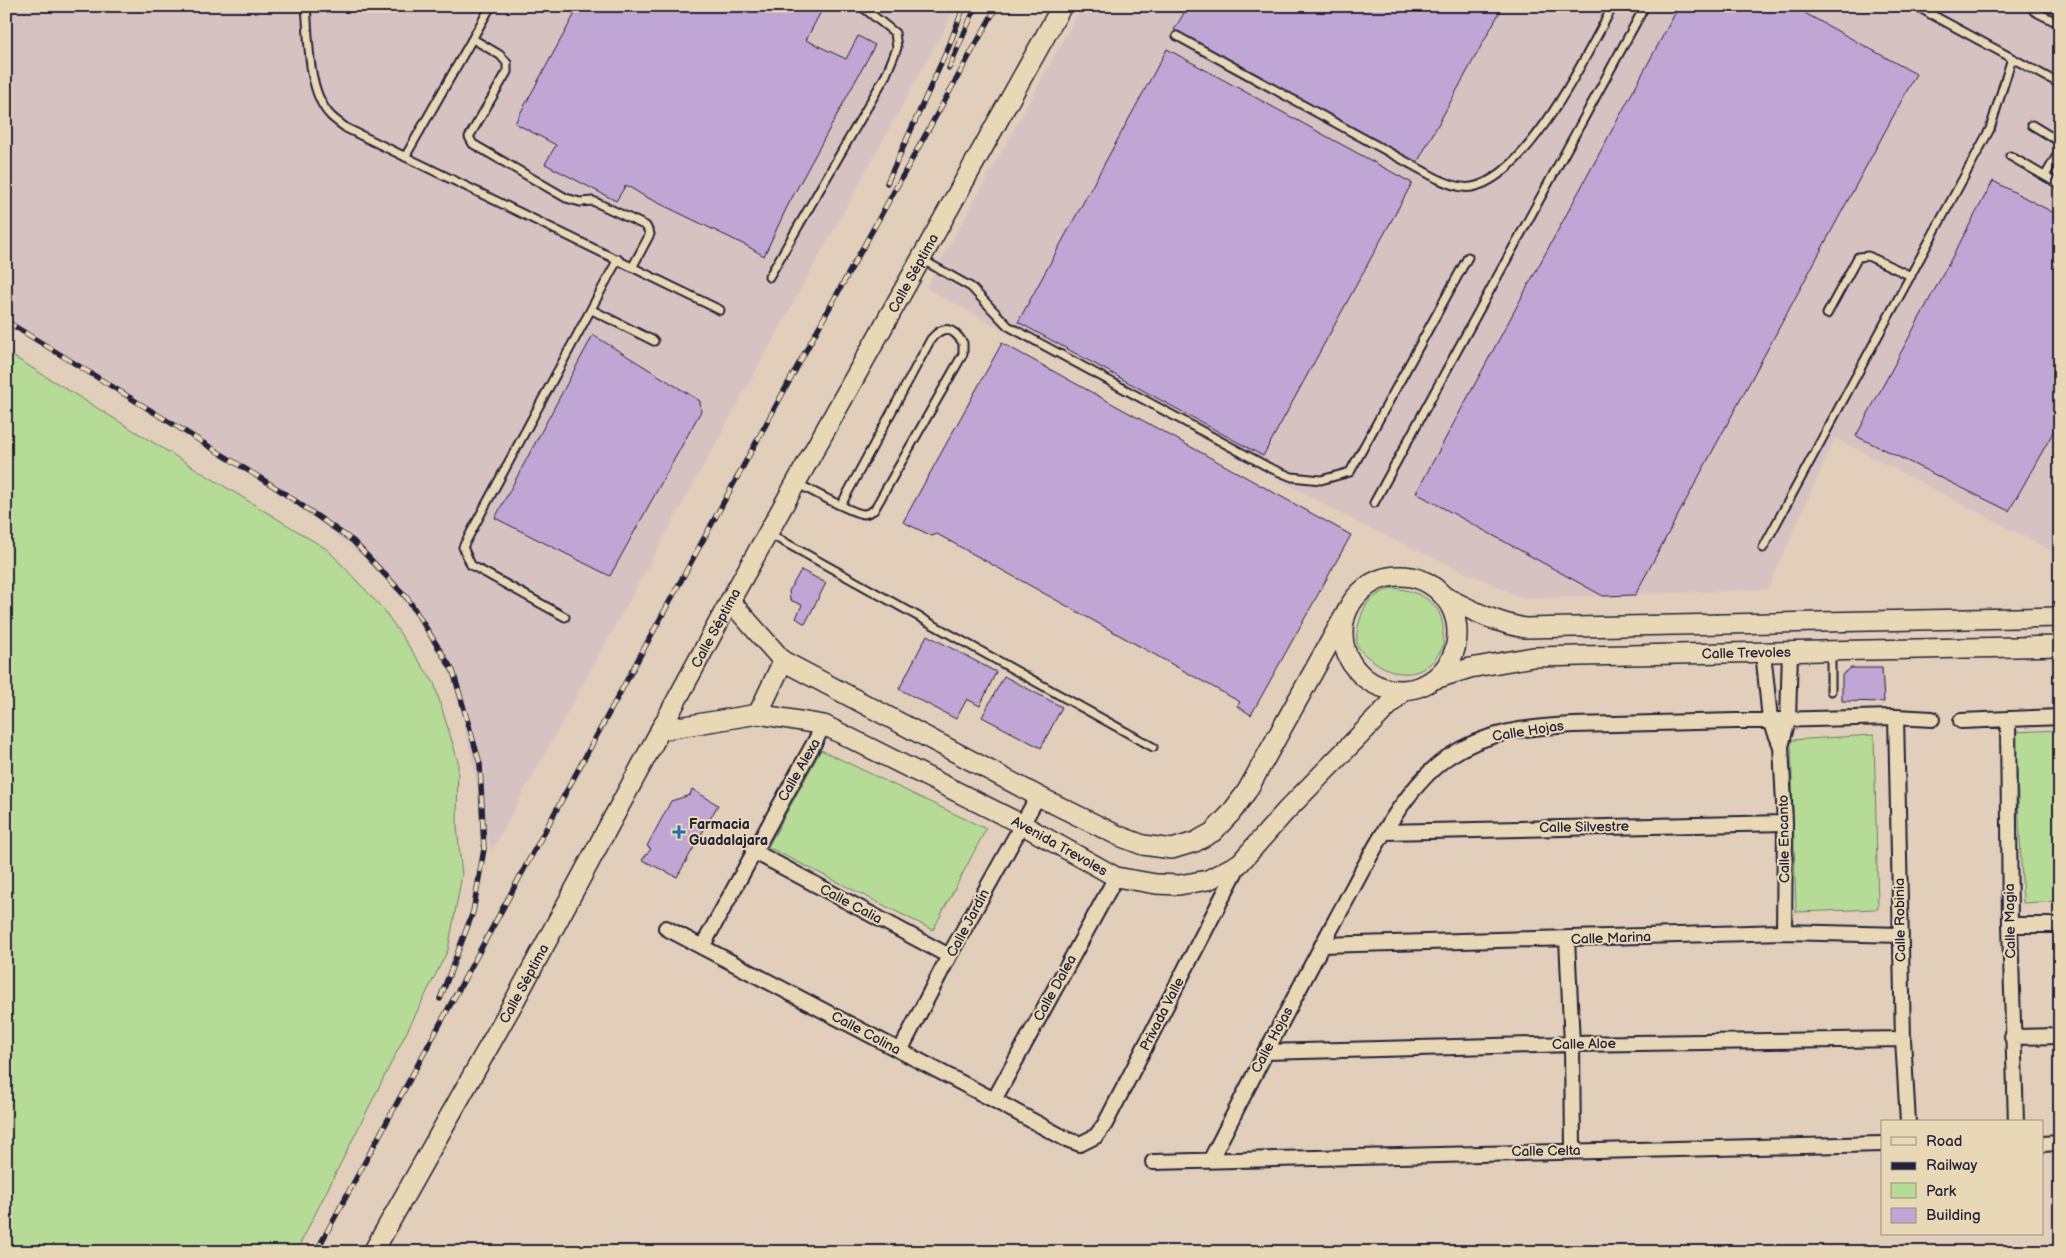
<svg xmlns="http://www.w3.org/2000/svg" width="2066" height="1258" viewBox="0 0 2066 1258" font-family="'Balsamiq Sans',sans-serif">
  <rect width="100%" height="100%" fill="#e1cebb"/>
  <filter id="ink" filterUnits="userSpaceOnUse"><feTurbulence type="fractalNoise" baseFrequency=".02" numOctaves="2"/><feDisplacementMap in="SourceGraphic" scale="10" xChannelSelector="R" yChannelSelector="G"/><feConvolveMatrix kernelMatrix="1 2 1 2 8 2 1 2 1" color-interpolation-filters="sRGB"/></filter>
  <g filter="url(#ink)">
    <path fill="#d7c2c2" d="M6 6H957L491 851 453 671 383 572 278 489 6 321Z
      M1082 6H2060V555L1835 438 1768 589 1525 599 1366 527 926 288Z"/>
    <path fill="#b6db96" stroke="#6c7e68" d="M6 352 328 550 384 610 434 683 458 761 457 826 462 875 448 950 296 1252H6Z
      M1393 588C1420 591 1445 603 1443 634 1443 638 1444 644 1442 649 1425 677 1401 680 1375 662 1368 657 1359 652 1357 643 1356 635 1358 625 1361 617 1363 609 1368 600 1376 596 1381 592 1388 590 1393 588Z
      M2060 730V901L2023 903 2015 732Z
      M1874 735 1878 909 1796 912 1791 740Z
      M821 750 986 829 933 930 768 847Z"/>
    <path fill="#c0a6d4" stroke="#22223b" d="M579 6H824L806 40 846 59 858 36 875 45 787 207 764 256 747 246 644 196 626 185 616 201 545 164 556 145 515 123Z
      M1188 6H1503L1417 163 1174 30Z
      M1679 6H1792L1916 74 1635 595 1603 596 1416 493Z
      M1167 49 1412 183 1263 456 1018 322Z
      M1993 181 2060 216V420L2009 511 1856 436Z
      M593 335 700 401 701 411 610 576 495 518Z
      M1002 343 1351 535 1251 715 1237 706 1240 702 937 534 932 536 903 522Z
      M801 570 826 583 805 624 796 618 802 605 790 600 789 591Z
      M927 635 996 672 980 706 967 699 956 719 899 689Z
      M1851 668H1882L1884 702 1842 701V675Z
      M1004 676 1062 707 1041 748 982 717Z
      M692 789 718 805 677 877 642 860 651 849 647 846 671 801 690 795Z"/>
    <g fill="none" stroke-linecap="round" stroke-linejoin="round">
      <defs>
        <path id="lane" d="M306 6C309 38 307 92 331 116 335 120 341 124 346 128L720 310
          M1916 6 2060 84
          M2034 11 2060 24
          M1930 14 1934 6
          M1177 36 1436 178C1447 183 1460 189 1472 187 1528 177 1588 52 1613 6
          M473 39 500 55 507 63V72L469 137 473 144 566 198 580 202 593 201 646 226 650 234 633 266
          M2032 125 2060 142
          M2010 156 2060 185
          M405 157 491 6
          M2045 176 2060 150
          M921 259 971 287 1008 326 1270 468 1292 477 1321 480 1350 472 1468 257
          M769 277 886 75 897 48 895 33 861 6
          M592 310 654 341
          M1827 314 1858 257 1868 256 1911 276
          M796 483C809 489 851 513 863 514 867 514 870 512 874 510L963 354V343C953 328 944 324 931 339L841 505
          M1374 503 1645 6
          M768 533 1153 747
          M1763 548 1990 129 2012 58
          M565 617 471 565 463 547 618 259
          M1831 651V691"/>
        <path id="street" d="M1763 652 1770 719 1781 746
          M1896 717 1903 1039 1908 1122
          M1961 721 2060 717
          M2008 721 2010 925 2016 1122
          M1384 832 1785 823
          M753 851 949 956
          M2010 925H2060
          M666 928 994 1100 1066 1139 1080 1144 1096 1136 1105 1124 1240 863
          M1784 932 1785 823 1781 746 1788 720 1790 651
          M1567 939 1572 1044 1573 1150
          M1322 945 1784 932 1901 935
          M702 947 824 725
          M2012 1037 2060 1036
          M900 1051 949 956 1038 796
          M1265 1052 1572 1044 1903 1039
          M994 1100 1116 877
          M2042 1144 2060 1143
          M1211 1159C1251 1080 1293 1000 1335 921 1364 869 1398 792 1448 757 1486 731 1529 727 1574 725L1896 717 1932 719
          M1153 1162 1882 1144"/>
        <g id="secondary">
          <circle cx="1400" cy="633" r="57"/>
          <path d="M1445 597C1471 610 1496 623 1525 628L2060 617"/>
          <path d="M730 601 783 661 1038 796 1119 836 1143 845 1172 849 1195 842 1213 832 1231 813 1247 791 1346 613"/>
          <path id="s1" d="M1435 679 1470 668 1533 657 2060 646"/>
          <path d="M758 714 783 661"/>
          <path id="s2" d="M660 730 758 714 824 725 1021 824 1116 877 1156 884 1179 885 1208 880 1240 863 1285 812 1403 691"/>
          <path id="s3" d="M373 1252 515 1000 730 601 1062 6"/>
        </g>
      </defs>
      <use href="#lane" stroke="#22223b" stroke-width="11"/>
      <use href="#street" stroke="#22223b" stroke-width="18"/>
      <use href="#secondary" stroke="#22223b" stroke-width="22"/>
      <use href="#lane" stroke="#e9d8b5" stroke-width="7"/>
      <use href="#street" stroke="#e9d8b5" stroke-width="14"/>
      <use href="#secondary" stroke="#e9d8b5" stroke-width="19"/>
      <defs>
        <path id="rail" d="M949 68 976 6
          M887 183 949 46 964 6
          M6 321 278 489 353 541 408 599 453 671 480 764 484 849 473 912 440 999
          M316 1252 821 323 997 6"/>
      </defs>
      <use href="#rail" stroke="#22223b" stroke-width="5.5"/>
      <use href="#rail" stroke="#e9d8b5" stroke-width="4" stroke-dasharray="11" stroke-linecap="butt"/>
    </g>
  </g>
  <path fill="#1f6fb2" stroke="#e9d8b5" stroke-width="2" d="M676.5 824.5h5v5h5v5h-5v5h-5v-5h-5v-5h5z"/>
  <g text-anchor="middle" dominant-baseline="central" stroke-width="4" stroke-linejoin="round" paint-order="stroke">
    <g font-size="14" fill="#22223b" stroke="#e9d8b5">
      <text stroke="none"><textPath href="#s3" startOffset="1118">Calle Séptima</textPath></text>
      <text stroke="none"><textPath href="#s3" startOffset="712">Calle Séptima</textPath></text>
      <text stroke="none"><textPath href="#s1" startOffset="314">Calle Trevoles</textPath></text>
      <text transform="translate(1528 731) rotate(-9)">Calle Hojas</text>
      <text transform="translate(799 770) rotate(-60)">Calle Alexa</text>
      <text transform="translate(1584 827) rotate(-1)">Calle Silvestre</text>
      <text transform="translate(1784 839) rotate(-91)">Calle Encanto</text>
      <text stroke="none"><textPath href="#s2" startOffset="431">Avenida Trevoles</textPath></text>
      <text transform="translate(851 904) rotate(28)">Calle Calia</text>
      <text transform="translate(1900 920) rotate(-91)">Calle Robinia</text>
      <text transform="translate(2010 921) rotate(-91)">Calle Magia</text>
      <text transform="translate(968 923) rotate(-62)">Calle Jardín</text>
      <text transform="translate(1611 938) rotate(-2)">Calle Marina</text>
      <text stroke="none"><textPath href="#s3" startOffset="308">Calle Séptima</textPath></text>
      <text transform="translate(1055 988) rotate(-61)">Calle Dalea</text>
      <text transform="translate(1162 1014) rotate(-63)">Privada Valle</text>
      <text transform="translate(866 1033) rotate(28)">Calle Colina</text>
      <text transform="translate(1272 1040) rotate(-62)">Calle Hojas</text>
      <text transform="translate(1584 1044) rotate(-1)">Calle Aloe</text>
      <text transform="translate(1546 1151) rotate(-1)">Calle Celta</text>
    </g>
    <g font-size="14" font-weight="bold" fill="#22223b" stroke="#e9d8b5" text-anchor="start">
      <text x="689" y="824">Farmacia<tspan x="689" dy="16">Guadalajara</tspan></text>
    </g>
  </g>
  <rect width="2066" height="1258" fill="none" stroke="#e9d8b5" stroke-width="25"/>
  <rect x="12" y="12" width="2041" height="1233" fill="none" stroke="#22223b" stroke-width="2" filter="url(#ink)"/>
  <rect x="1881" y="1120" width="162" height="115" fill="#e9d8b5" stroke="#998f84"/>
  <rect x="1891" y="1137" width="25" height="8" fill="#e9d8b5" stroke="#998f84"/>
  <text x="1926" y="1146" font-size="15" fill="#22223b">Road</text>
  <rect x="1891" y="1162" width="25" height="8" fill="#22223b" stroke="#998f84"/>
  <text x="1926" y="1170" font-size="15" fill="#22223b">Railway</text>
  <rect x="1891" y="1183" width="25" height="15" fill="#b6db96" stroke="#998f84"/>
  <text x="1926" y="1196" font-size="15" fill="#22223b">Park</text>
  <rect x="1891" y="1208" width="25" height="15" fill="#c0a6d4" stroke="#998f84"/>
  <text x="1926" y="1220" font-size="15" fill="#22223b">Building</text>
</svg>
